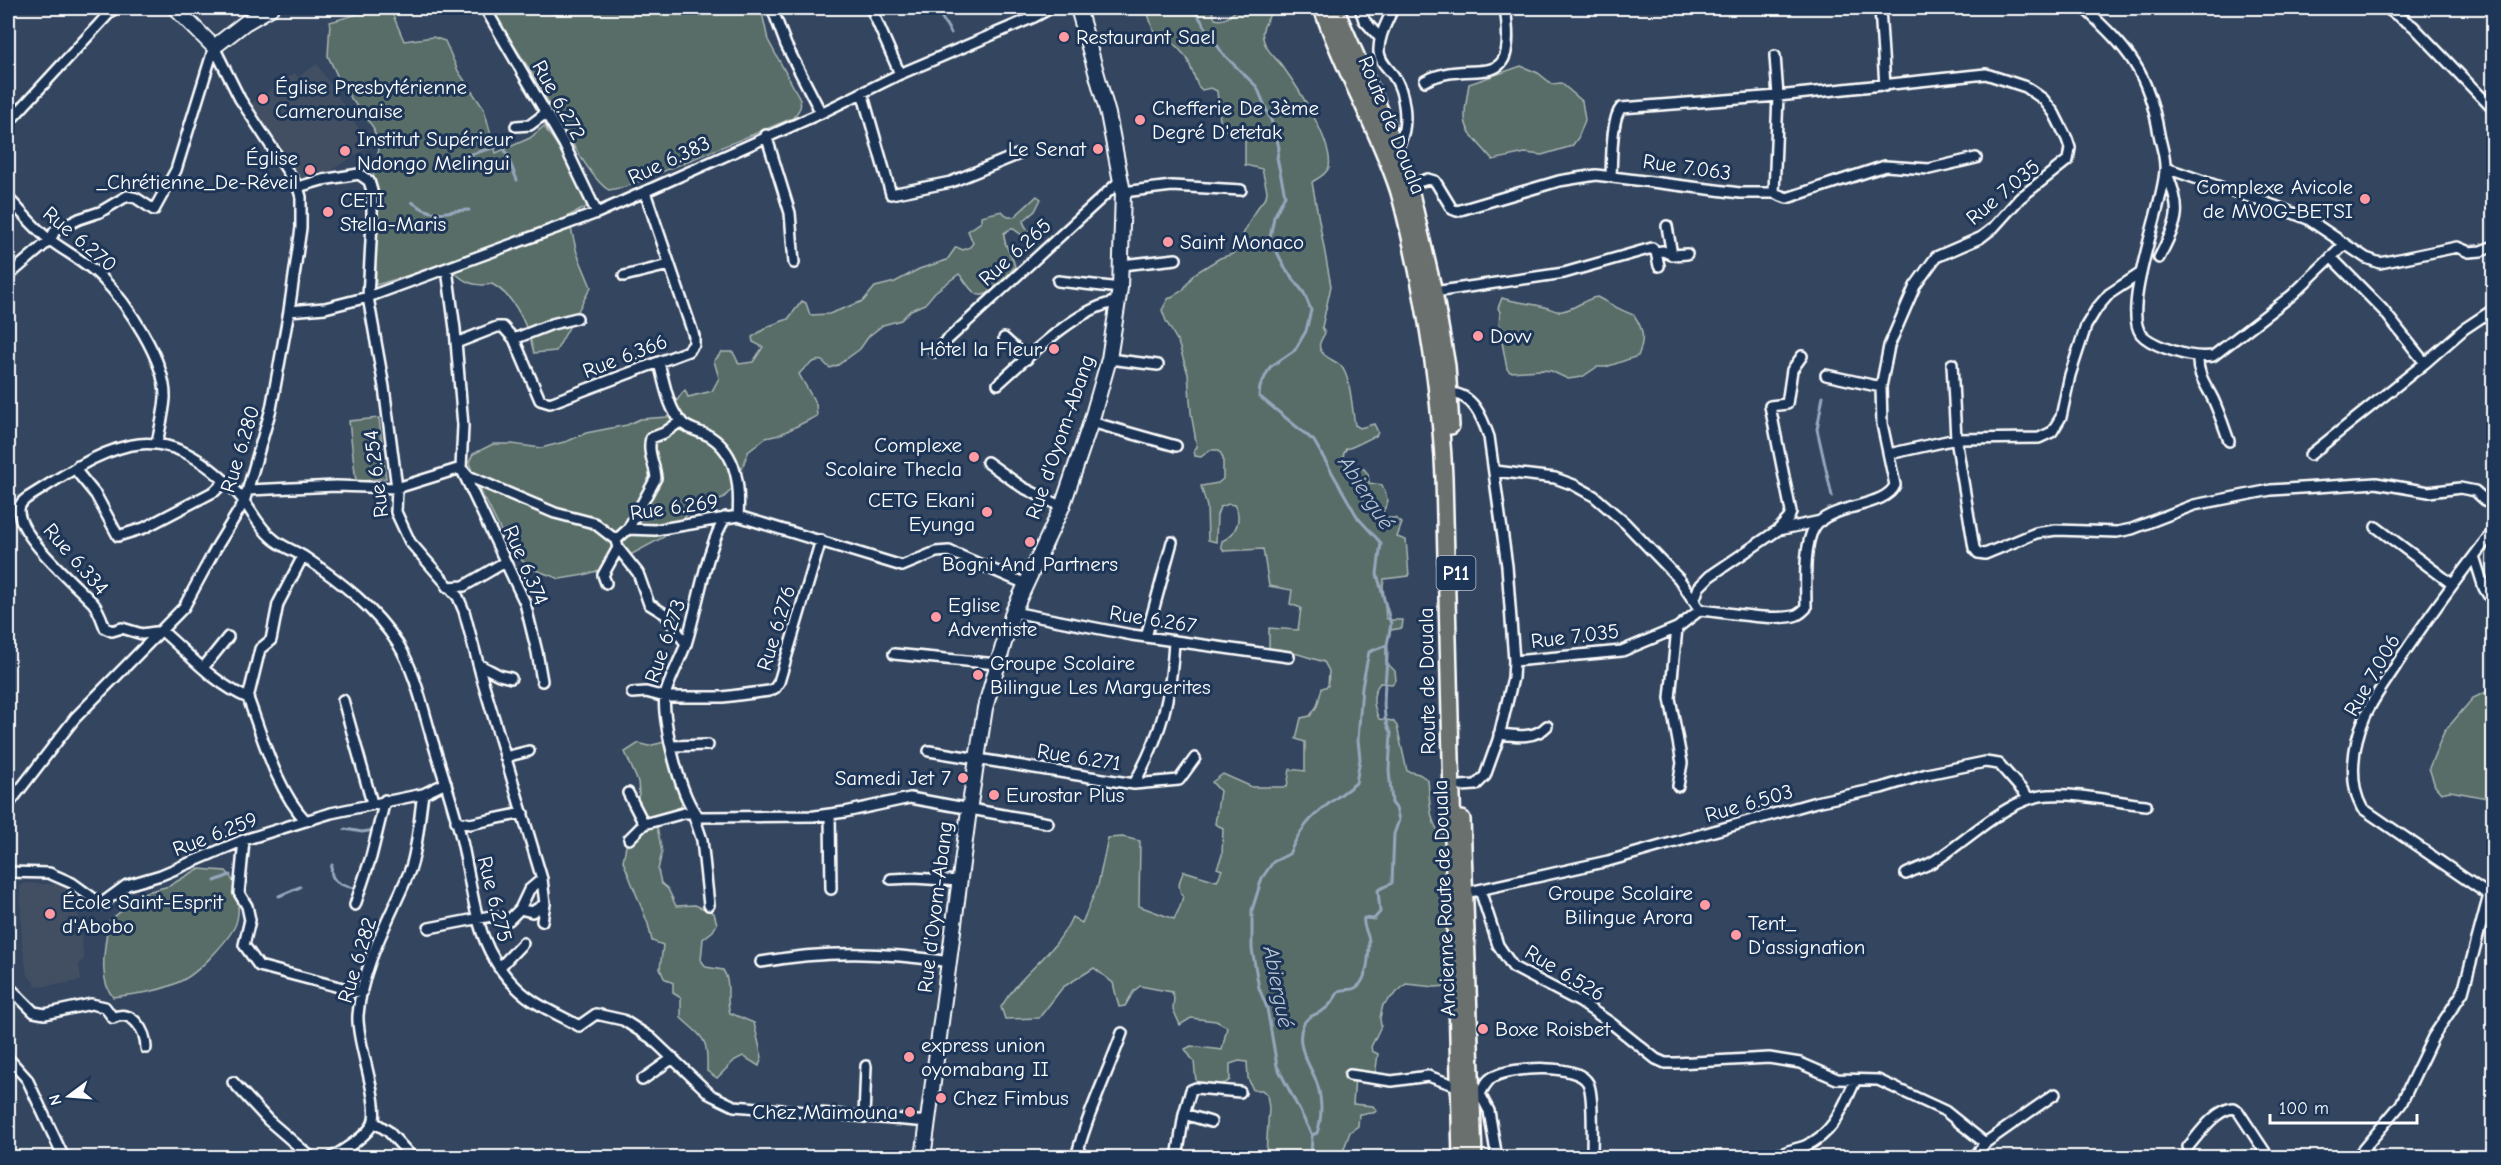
<svg xmlns="http://www.w3.org/2000/svg" width="2501" height="1165" viewBox="0 0 2501 1165" font-family="'Comic Neue',sans-serif">
  <rect width="100%" height="100%" fill="#33455f"/>
  <filter id="ink" filterUnits="userSpaceOnUse"><feTurbulence type="fractalNoise" baseFrequency=".0167" numOctaves="2"/><feDisplacementMap in="SourceGraphic" scale="12" xChannelSelector="R" yChannelSelector="G"/><feConvolveMatrix kernelMatrix="1 2 1 2 8 2 1 2 1" color-interpolation-filters="sRGB"/></filter>
  <g filter="url(#ink)">
    <path fill="#435064" d="M317 64 370 146 317 179 303 184 251 104 295 73 298 77Z
      M23 883 66 885 75 888 84 959 79 964 81 981 38 987 27 974 22 941 20 887Z"/>
    <path fill="#586d68" stroke="#acb6b4" stroke-width="1.5" d="M378 8H390L404 41 433 37 445 41 458 71 484 109 496 153 530 138 544 126 563 154 589 206 568 216 577 253 591 287 556 351 534 353C528 328 516 297 492 284 470 288 460 279 446 264L376 285 373 177 379 149 373 127 343 88 328 56 330 22Z
      M490 8H546L555 15 578 8H761L768 40 799 97C803 107 799 110 793 118L625 187 609 190C588 180 545 94 530 70 517 49 502 29 490 8Z
      M1146 8H1211L1215 19C1226 22 1231 15 1238 8H1269C1273 23 1255 24 1266 46 1270 54 1278 60 1283 67 1297 86 1334 144 1329 167 1326 175 1318 178 1312 182L1331 286 1322 327 1325 333C1322 339 1317 344 1321 351 1325 358 1334 360 1340 365 1351 375 1352 410 1355 425L1360 428 1374 424 1378 432 1376 436C1365 440 1357 446 1346 449 1342 455 1342 462 1347 468L1364 469 1368 474 1369 483 1382 485 1388 501 1383 512 1386 518H1395L1402 523 1397 537 1406 540 1409 576 1384 579 1383 586 1386 618 1390 620H1403L1402 628 1391 630 1386 646V662L1395 671 1396 680 1392 684 1380 683C1371 694 1373 706 1379 719L1393 721 1397 726 1407 771 1419 774 1428 780C1430 799 1428 826 1445 838L1447 986 1435 987 1406 984 1383 1005 1380 1018 1381 1026 1371 1047 1372 1051 1378 1054 1375 1076 1355 1077 1353 1104 1373 1106 1377 1111 1373 1113 1359 1114 1358 1126 1350 1132 1341 1157 1273 1158 1266 1154 1269 1108 1267 1095 1262 1090H1253L1248 1078 1247 1062 1239 1061 1230 1064V1080C1223 1086 1205 1088 1196 1081L1194 1062 1185 1049 1191 1046 1222 1050 1227 1027 1216 1021 1191 1018 1180 1025 1173 1009 1174 998 1172 992 1140 986 1134 991 1125 1006 1119 1007 1113 983 1094 968 1063 987 1039 1018 1005 1019 1001 1007C1021 972 1055 956 1072 917L1082 923 1098 885 1108 838 1123 837 1140 841 1139 906 1174 919 1180 907 1183 896C1176 887 1180 879 1184 871L1217 881 1222 870 1217 868 1222 855 1223 828 1215 824 1220 791 1212 782 1223 774 1252 787H1287L1290 769 1305 771V742L1296 739 1301 718 1310 716 1317 706 1322 688 1328 686 1329 671 1324 662 1298 654 1269 649V628L1298 630 1301 608 1290 604 1292 590 1269 586 1263 549 1224 551 1221 546 1222 541C1236 535 1243 518 1234 505L1229 504 1220 507 1217 515 1216 542 1208 540 1207 507 1201 486 1218 483 1223 479V458L1219 450H1210L1201 457 1195 456 1194 450 1197 447 1191 413 1188 374 1178 342 1166 321 1162 310 1168 299 1183 290 1194 274 1220 258 1233 254 1255 211 1266 197 1267 191 1262 169 1245 165V128L1227 131 1221 130 1217 91 1211 88 1202 90 1198 86 1187 58 1179 49 1173 43 1161 40 1155 35Z
      M1521 66 1538 73 1552 84 1561 83 1582 101 1585 120 1578 138 1572 146 1542 155 1525 153 1493 160C1463 125 1461 131 1469 84Z
      M1037 196 1041 199 1035 211 1023 221C1025 229 1034 235 1033 243L1012 228 1004 233C1003 247 1013 254 1015 267 1006 276 988 303 975 293 968 288 965 280 959 274L935 292 925 304 911 310 901 320 883 325 869 336 860 349 838 365 830 368C827 366 825 363 822 361 815 358 803 369 799 374L816 404 817 416 779 435 766 438 748 452 736 485 722 499 688 514 664 537 606 568 584 575 560 579 530 568 510 549 473 475 469 462 473 454 493 444H512L541 448 568 441 586 433 627 425 640 419 667 417C675 411 674 400 685 390L688 397 712 391 719 378 714 361 722 352H733L739 364 753 362 763 347 753 342 752 337 769 326 788 319 802 301 806 303 810 315 829 314 863 301 875 287 895 282 919 269 947 260 956 247 963 250 970 247 973 243 968 231 981 222V216L1002 211 1008 217H1014Z
      M1597 297C1609 303 1621 311 1634 315 1644 330 1645 339 1638 356L1606 367H1597L1582 377 1568 379 1551 371 1542 370 1510 372 1507 369 1499 326 1500 312 1498 308 1502 298C1517 303 1533 303 1548 308 1553 310 1557 312 1562 311 1576 309 1584 299 1597 297Z
      M379 418 386 478 356 482 349 421Z
      M2493 689V799L2450 791 2441 793 2435 786 2429 768 2444 732 2473 698Z
      M665 742 682 803 681 807 655 816 662 852 658 870 661 883 668 889 676 906 695 905 714 913 717 924 713 931 703 939 701 960 706 967 723 970C732 983 725 998 730 1013L754 1023 762 1057 759 1066 743 1056 735 1060 717 1078 707 1071C708 1038 705 1040 681 1018V998L673 993V983L664 978 660 969 663 945 652 941 648 924 623 861 626 846 640 835 634 808 639 794 638 782 625 752 639 743 648 746Z
      M198 869 226 871C238 882 242 913 234 928 225 944 197 974 181 981 160 992 136 994 113 997 97 978 106 944 108 922L143 893 169 886Z"/>
    <g fill="none" stroke-linecap="round" stroke-linejoin="round">
      <path stroke="#96a7bc" stroke-width="3" d="M936 8 951 33
        M976 8 978 13
        M1193 8 1223 54 1257 87 1275 130 1279 148 1277 158 1285 195 1274 217 1270 238 1285 268 1304 293 1311 310 1306 331 1295 350 1270 367 1260 387 1259 396 1314 441 1358 518 1381 543 1377 574 1391 624 1387 645 1369 652 1362 687 1358 740 1360 759 1356 783C1324 808 1306 815 1289 854L1273 862 1262 878 1252 910V949L1259 988 1267 1008 1277 1066 1312 1135 1311 1158
        M451 160 503 145 517 180
        M412 202C437 220 441 210 469 210
        M1823 396 1817 429 1832 496
        M345 829 362 832 375 830
        M332 865C328 882 342 886 355 888
        M215 881 230 875
        M279 896 300 887
        M241 939 245 916
        M1312 1135 1317 1133C1323 1116 1322 1095 1315 1078 1308 1062 1295 1044 1303 1025 1307 1015 1317 1015 1325 1009 1331 1005 1335 998 1339 991 1344 989 1348 990 1353 989 1368 984 1369 954 1369 941 1368 932 1362 926 1364 918L1374 919 1380 912 1378 890 1392 883 1394 834 1399 820 1396 808 1392 803 1389 770 1391 733C1377 714 1389 669 1387 645"/>
      <defs>
        <path id="street" d="M485 8 564 144 597 213
          M772 8 786 45 821 113
          M871 8 900 74
          M1360 8 1364 20 1380 38
          M1393 8C1388 21 1378 36 1379 52 1380 62 1387 67 1393 75 1405 91 1409 124 1400 142L1394 144
          M1880 8 1885 86
          M2084 8C2129 50 2148 71 2159 134 2161 145 2166 158 2165 170 2164 205 2121 308 2141 334 2147 341 2157 345 2165 348 2182 354 2195 358 2213 356L2292 295 2345 244 2308 219 2275 206 2166 168
          M2386 8 2413 26 2494 110
          M1425 81C1474 55 1519 101 1505 8
          M862 92 891 194 951 182 1017 155
          M8 123 114 8
          M516 126 530 125 546 113
          M766 135 790 213 794 263
          M1409 185 1428 179 1435 181 1452 209 1457 211 1559 181 1596 175 1740 193H1774L1787 198 1885 166 1929 169 1976 158
          M298 187 322 180 359 174 369 181 372 191V222L368 297 384 387 397 488 396 512 410 542 458 597 464 611 483 682 542 879 529 890 520 909 509 920 491 916 429 928
          M1123 192 1172 186 1241 190
          M1774 193 1778 96 1775 56
          M8 198C22 212 35 229 50 240 67 253 87 262 102 278 127 303 166 361 165 398 164 413 160 428 157 443
          M1667 226 1672 255 1687 254
          M2345 244 2366 258 2380 263 2457 247 2469 252 2481 251 2494 246
          M2331 257 2383 310 2425 363
          M2159 258C2178 219 2183 213 2166 171
          M1122 265 1176 259
          M1659 266 1656 252 1663 251 1672 255
          M447 269 455 329 463 426 461 468 468 476 555 513 594 523 616 540 628 529 655 530 738 516 902 566 936 552 949 551 1026 584
          M8 276 50 240 55 231 79 219 100 212 127 196 136 198 154 210 176 170 214 47
          M624 276 669 265
          M1058 281 1120 288
          M1434 292 1564 273 1652 248 1656 252
          M289 311 325 308 368 297 597 213 821 113 900 74 1034 17 1051 8
          M1004 338 1027 359
          M514 339 552 324 577 318
          M456 343 497 327H503L514 339 540 400 550 403 688 351 694 344V336L645 192
          M934 352 1121 180
          M2198 358C2197 374 2206 385 2213 399 2219 412 2224 427 2229 441
          M1109 359 1158 365
          M659 363C664 381 668 409 682 423 689 430 703 432 711 437 738 455 740 488 738 516
          M1952 364 1956 439 1974 548 1978 553 1985 554 2036 533 2056 530 2117 532 2132 529 2194 505 2271 490 2376 483 2429 492 2460 488 2475 491 2494 508
          M1826 375 1881 387
          M998 384C1026 359 1080 305 1117 302
          M1450 393C1473 394 1482 417 1489 437L1507 566 1514 661 1513 678 1498 740 1485 776 1476 785 1461 786
          M1091 422 1176 446
          M1889 454 1956 439 2039 438 2052 432 2061 417 2070 375 2086 326 2097 308 2109 294 2141 273
          M2310 455 2425 363 2464 329 2494 309
          M987 462 1022 487 1062 507
          M78 466V473L96 495 118 536 144 528 215 491 224 482
          M1495 471 1555 478 1574 485 1594 496 1625 523 1679 579 1700 610
          M249 490 336 486 397 488 461 468 525 603 537 652 542 681
          M726 517C707 544 697 610 686 644 680 660 668 682 665 696 661 717 682 807 700 817L815 816 845 812 910 798 1048 823
          M2376 527 2452 584
          M628 529 656 478C655 464 647 453 651 438L664 433 681 421
          M1778 530 1789 518 1791 512 1770 406 1787 404 1792 370 1802 356
          M2494 530C2460 574 2427 618 2397 664 2386 682 2372 699 2364 719 2353 744 2348 783 2362 808L2489 895 2494 889
          M616 540 618 548 638 573 649 604 665 614 686 644
          M2474 556 2484 588 2494 604
          M606 583 603 575 618 548
          M447 587 464 586 505 562
          M1694 601 1699 587 1710 576 1778 530 1821 521
          M1013 612 1132 635 1289 657
          M1677 628 1670 698 1682 763 1678 786
          M1146 637 1172 542
          M894 654 997 664
          M1514 661 1622 651 1677 628 1700 610C1726 612 1770 621 1794 616 1799 615 1802 612 1806 608 1806 586 1803 547 1814 528 1828 504 1886 508 1895 485L1882 424 1881 387 1889 346 1915 286 1936 257 1980 238 1993 228 2020 198 2068 160 2070 148 2067 139 2054 113 2043 99 2026 87 1986 74 1778 96 1621 108C1611 119 1612 159 1611 176
          M478 664 499 675 511 678
          M203 668 228 637
          M632 693 646 692 665 697H723L769 691 775 688 779 682 821 540
          M248 698 260 649 271 640 278 604 303 556
          M343 700 372 803
          M1499 734C1516 736 1535 739 1547 726
          M671 746 708 745
          M929 751 1134 784C1162 733 1171 698 1174 641
          M505 757 529 751
          M1134 784 1179 780 1195 758
          M628 793 644 824
          M8 805 75 718 184 607 216 548 244 502 271 409 289 311 301 228V197L298 187 240 99 214 47
          M830 814 831 889
          M306 821C277 791 262 736 248 698 213 683 190 655 162 631L142 634 122 628 112 631 105 628C102 620 99 610 93 603 75 584 17 535 19 509 20 503 23 501 27 498 111 446 157 409 238 494 250 507 257 525 271 537 281 547 294 550 306 558 341 582 375 608 398 644 416 673 423 710 433 742 444 780 458 817 465 856 475 906 478 951 517 988 534 1005 558 1014 579 1026L596 1014 623 1020 651 1038 711 1095 734 1106 929 1122
          M456 821 470 824 523 813
          M629 839 644 824 684 813H693L702 840 709 905
          M244 840 239 893 247 906 250 920 244 945 259 966 362 993
          M8 872 49 873 72 883 101 904 127 885 161 875 244 840 331 813 423 794 446 783
          M1906 874C1914 870 1923 867 1931 863 1967 842 2007 797 2049 795 2081 793 2114 802 2146 805
          M542 879 545 904 542 921
          M891 879 913 878 960 881
          M1480 890 1498 945 1513 967 1580 1002 1611 1023 1656 1059 1665 1063H1676L1769 1058 1800 1063 1837 1079 1878 1080 1945 1111 1985 1143
          M1465 893 1608 861 1816 802 1881 788 1927 774 1985 762 1999 764 2029 798
          M355 905 371 857 385 800
          M520 909 532 912 545 904
          M761 962C827 950 884 952 950 962
          M499 968 523 943
          M8 986 34 1012 45 1014 91 1004 105 1007 113 1018C132 1008 146 1031 146 1048
          M8 1058 27 1079 64 1158
          M1350 1075 1392 1081 1428 1076 1480 1094 1489 1111 1497 1158
          M642 1080 673 1058
          M233 1082 268 1120 312 1158
          M1480 1094C1484 1087 1487 1079 1495 1076 1512 1067 1578 1063 1588 1083 1594 1095 1592 1142 1592 1158
          M1184 1114 1211 1122
          M864 1117 866 1066
          M374 1122 388 1131 410 1155
          M2188 1147C2199 1134 2215 1110 2233 1108L2238 1111 2269 1158
          M1077 1156 1111 1158
          M331 1158C343 1150 368 1136 373 1123 381 1104 356 1041 358 1015 362 963 391 917 410 870 418 849 419 817 423 794
          M1076 1158C1087 1114 1107 1075 1122 1033
          M1177 1158 1184 1114 1191 1090 1196 1088 1240 1092
          M1775 1158C1785 1150 1794 1150 1805 1146 1834 1134 1843 1107 1855 1081
          M1974 1158 1985 1143 2055 1094
          M2356 1158 2401 1104 2433 1037 2463 992 2489 895 2493 897"/>
        <path id="secondary" d="M175 8 214 47 245 23 271 8
          M923 1158 969 810 985 708 1013 612 1062 507 1091 422 1109 359 1120 288 1123 192 1108 114 1078 8"/>
        <path id="primary" d="M1322 8C1343 70 1377 126 1398 189 1406 215 1411 242 1417 269 1431 338 1441 406 1444 477L1461 1158
          M1335 8 1387 126 1409 185 1434 292 1447 366 1451 426
          M1462 819 1474 1158"/>
      </defs>
      <use href="#street" stroke="#fff" stroke-width="14"/>
      <use href="#secondary" stroke="#fff" stroke-width="18"/>
      <use href="#primary" stroke="#fff" stroke-width="20"/>
      <use href="#street" stroke="#1d3557" stroke-width="9"/>
      <use href="#secondary" stroke="#1d3557" stroke-width="14"/>
      <use href="#primary" stroke="#6a706d" stroke-width="15"/>
    </g>
  </g>
  <g fill="#ff9aa2" stroke="#1d3557" stroke-width="2">
    <circle cx="1064" cy="37" r="6"/>
    <circle cx="263" cy="99" r="6"/>
    <circle cx="1140" cy="120" r="6"/>
    <circle cx="1098" cy="149" r="6"/>
    <circle cx="345" cy="151" r="6"/>
    <circle cx="310" cy="170" r="6"/>
    <circle cx="2365" cy="199" r="6"/>
    <circle cx="328" cy="212" r="6"/>
    <circle cx="1168" cy="242" r="6"/>
    <circle cx="1478" cy="336" r="6"/>
    <circle cx="1054" cy="349" r="6"/>
    <circle cx="974" cy="457" r="6"/>
    <circle cx="987" cy="512" r="6"/>
    <circle cx="1030" cy="542" r="6"/>
    <circle cx="936" cy="617" r="6"/>
    <circle cx="978" cy="675" r="6"/>
    <circle cx="963" cy="778" r="6"/>
    <circle cx="994" cy="795" r="6"/>
    <circle cx="1705" cy="905" r="6"/>
    <circle cx="50" cy="914" r="6"/>
    <circle cx="1736" cy="935" r="6"/>
    <circle cx="1483" cy="1029" r="6"/>
    <circle cx="909" cy="1057" r="6"/>
    <circle cx="941" cy="1098" r="6"/>
    <circle cx="910" cy="1112" r="6"/>
  </g>
  <g text-anchor="middle" dominant-baseline="central" stroke-width="6" stroke-linejoin="round" paint-order="stroke">
    <rect fill="#1d3557" stroke="#bbc2cd" stroke-width="1.5" x="1436.5" y="556" width="39" height="34" rx="4.5"/>
    <g font-size="20" font-weight="bold" fill="#fff">
      <text x="1456" y="573">P11</text>
    </g>
    <g font-size="21" fill="#fff" stroke="#1d3557" text-anchor="start">
      <text x="1076" y="37">Restaurant Sael</text>
      <text x="275" y="87">Église Presbytérienne<tspan x="275" dy="24">Camerounaise</tspan></text>
      <text x="1152" y="108">Chefferie De 3ème<tspan x="1152" dy="24">Degré D'etetak</tspan></text>
      <text x="357" y="139">Institut Supérieur<tspan x="357" dy="24">Ndongo Melingui</tspan></text>
      <text x="1086" y="149" text-anchor="end">Le Senat</text>
      <text x="298" y="158" text-anchor="end">Église<tspan x="298" dy="24">_Chrétienne_De-Réveil</tspan></text>
      <text x="2353" y="187" text-anchor="end">Complexe Avicole<tspan x="2353" dy="24">de MVOG-BETSI</tspan></text>
      <text x="340" y="200">CETI<tspan x="340" dy="24">Stella-Maris</tspan></text>
      <text x="1180" y="242">Saint Monaco</text>
      <text x="1490" y="336">Dovv</text>
      <text x="1042" y="349" text-anchor="end">Hôtel la Fleur</text>
      <text x="962" y="445" text-anchor="end">Complexe<tspan x="962" dy="24">Scolaire Thecla</tspan></text>
      <text x="975" y="500" text-anchor="end">CETG Ekani<tspan x="975" dy="24">Eyunga</tspan></text>
      <text x="1030" y="564" text-anchor="middle">Bogni And Partners</text>
      <text x="948" y="605">Eglise<tspan x="948" dy="24">Adventiste</tspan></text>
      <text x="990" y="663">Groupe Scolaire<tspan x="990" dy="24">Bilingue Les Marguerites</tspan></text>
      <text x="951" y="778" text-anchor="end">Samedi Jet 7</text>
      <text x="1006" y="795">Eurostar Plus</text>
      <text x="1693" y="893" text-anchor="end">Groupe Scolaire<tspan x="1693" dy="24">Bilingue Arora</tspan></text>
      <text x="62" y="902">École Saint-Esprit<tspan x="62" dy="24">d'Abobo</tspan></text>
      <text x="1748" y="923">Tent_<tspan x="1748" dy="24">D'assignation</tspan></text>
      <text x="1495" y="1029">Boxe Roisbet</text>
      <text x="921" y="1045">express union<tspan x="921" dy="24">oyomabang II</tspan></text>
      <text x="953" y="1098">Chez Fimbus</text>
      <text x="898" y="1112" text-anchor="end">Chez Maimouna</text>
    </g>
    <g font-size="21" fill="#fff" stroke="#1d3557">
      <text transform="translate(559 100) rotate(61)">Rue 6.272</text>
      <text transform="translate(1392 125) rotate(68)">Route de Douala</text>
      <text transform="translate(669 160) rotate(-25)">Rue 6.383</text>
      <text transform="translate(1687 167) rotate(8)">Rue 7.063</text>
      <text transform="translate(2003 192) rotate(-40)">Rue 7.035</text>
      <text transform="translate(80 239) rotate(40)">Rue 6.270</text>
      <text transform="translate(1015 252) rotate(-42)">Rue 6.265</text>
      <text transform="translate(625 356) rotate(-21)">Rue 6.366</text>
      <text transform="translate(1060 437) rotate(-71)">Rue d'Oyom-Abang</text>
      <text transform="translate(240 449) rotate(-73)">Rue 6.280</text>
      <text transform="translate(376 474) rotate(-97)">Rue 6.254</text>
      <text transform="translate(674 507) rotate(-8)">Rue 6.269</text>
      <text transform="translate(76 559) rotate(49)">Rue 6.334</text>
      <text transform="translate(526 565) rotate(67)">Rue 6.374</text>
      <text transform="translate(1153 619) rotate(9)">Rue 6.267</text>
      <text transform="translate(776 628) rotate(-73)">Rue 6.276</text>
      <text transform="translate(1575 636) rotate(-7)">Rue 7.035</text>
      <text transform="translate(665 641) rotate(-71)">Rue 6.273</text>
      <text transform="translate(2372 675) rotate(-60)">Rue 7.006</text>
      <text transform="translate(1427 681) rotate(-91)">Route de Douala</text>
      <text transform="translate(1079 757) rotate(9)">Rue 6.271</text>
      <text transform="translate(1749 803) rotate(-16)">Rue 6.503</text>
      <text transform="translate(215 834) rotate(-21)">Rue 6.259</text>
      <text transform="translate(1444 898) rotate(-92)">Ancienne Route de Douala</text>
      <text transform="translate(495 899) rotate(76)">Rue 6.275</text>
      <text transform="translate(935 907) rotate(-83)">Rue d'Oyom-Abang</text>
      <text transform="translate(357 960) rotate(-73)">Rue 6.282</text>
      <text transform="translate(1565 973) rotate(31)">Rue 6.526</text>
    </g>
    <g font-size="22" font-style="italic" fill="#b9c4d2" stroke="#1d3557">
      <text transform="translate(1366 493) rotate(57)">Abiergué</text>
      <text transform="translate(1278 987) rotate(79)">Abiergué</text>
    </g>
  </g>
  <rect width="2501" height="1165" fill="none" stroke="#1d3557" stroke-width="30"/>
  <rect x="15" y="15" width="2471" height="1135" fill="none" stroke="#fff" stroke-width="2" filter="url(#ink)"/>
  <g transform="translate(69 1096) rotate(254)" stroke="#1d3557" stroke-width="4.5" paint-order="stroke">
  <path d="M0-4.5L10 22L0 15L-10 22Z" fill="#ffffff"/>
  <text y="-9" font-size="16" font-weight="bold" text-anchor="middle" fill="#ffffff">N</text>
  </g>
  <path d="M2270 1114v9h147v-9" fill="none" stroke="#ffffff" stroke-width="3"/>
  <text x="2279" y="1114" font-size="18" fill="#ffffff" stroke="#1d3557" stroke-width="4.5" paint-order="stroke">100 m</text>
</svg>
